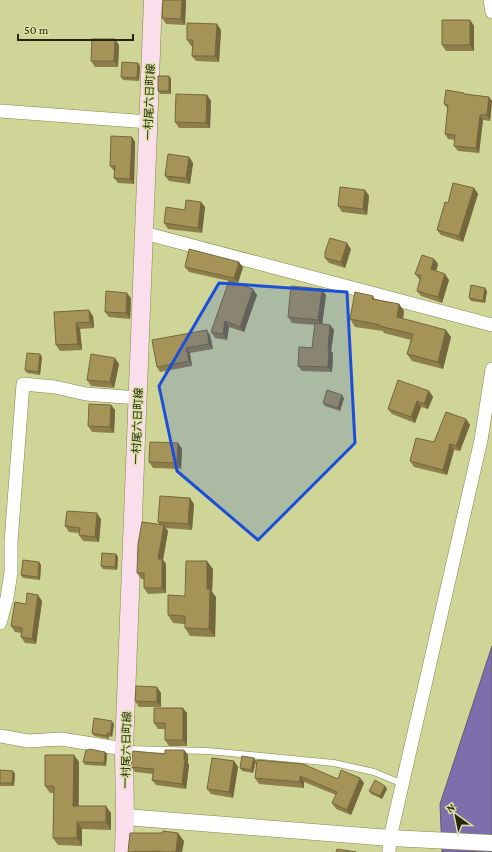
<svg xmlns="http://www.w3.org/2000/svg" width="492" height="852" viewBox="0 0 492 852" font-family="'Crimson Pro','Noto Sans JP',serif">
  <rect width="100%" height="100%" fill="#ced596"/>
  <path fill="#7c6fac" stroke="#62597d" d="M492 646V852H442L440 804Z"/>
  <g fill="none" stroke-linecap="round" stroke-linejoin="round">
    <defs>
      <path id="service" d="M126 749 208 751 334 763 374 772 403 784"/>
      <path id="minor" d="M490 0 492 12
        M0 111 149 122
        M144 233 492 325
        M0 623 7 598 11 572V542L23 384 55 387 86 394 138 398
        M0 736 28 741 61 739 124 749
        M389 852 390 838 481 440 492 369"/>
      <path id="tertiary" d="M125 817 390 838 492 843"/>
      <path id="secondary" d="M124 852 125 817 124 749 153 0"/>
    </defs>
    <use href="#service" stroke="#82884c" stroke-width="7"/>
    <use href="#minor" stroke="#82884c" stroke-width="14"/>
    <use href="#tertiary" stroke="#82884c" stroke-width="17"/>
    <use href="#secondary" stroke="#82884c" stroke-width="19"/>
    <use href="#service" stroke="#fff" stroke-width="6"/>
    <use href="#minor" stroke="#fff" stroke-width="13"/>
    <use href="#tertiary" stroke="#fff" stroke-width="16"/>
    <use href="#secondary" stroke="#fbdeeb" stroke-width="18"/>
  </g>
  <path fill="#8e7e4b" d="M186 0 185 25 166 24 162 18Z
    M470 20 474 26V51H446L442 45Z
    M217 24 221 30 219 62 196 61 192 56 193 46H191L187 40Z
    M119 45 118 67H95L91 61Z
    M140 66 139 81 123 80 121 77Z
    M169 76 171 79V94H160L158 91Z
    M465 94 489 97 492 101 490 121 483 120 479 153 458 151 454 146 455 140 448 139 445 134 448 109 444 104Z
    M207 95 211 101 210 128H179L175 122Z
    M132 137 135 142 134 184 118 183 114 178V171L110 166Z
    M189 157 193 163 190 184 169 181 165 176Z
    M474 188 478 194 463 242 441 235 437 230 448 203Z
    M365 190 369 196 367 215 342 212 338 206Z
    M201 202 205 207 202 233 168 229 164 223Z
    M351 249 345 268 329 263 325 258Z
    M434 259 438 264 436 271 449 280 442 303 421 296 417 291 420 280 415 274Z
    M185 267H243L238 283 232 282 257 295 244 332 229 327 227 340 215 338 211 332 229 281 189 272Z
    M487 291 485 303 471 301 469 298Z
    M326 295 322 324 330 325 334 330 331 351 333 353 332 372 302 371 298 366 312 348 315 325 292 323 288 317Z
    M373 296 375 299 399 304 404 311 403 319 451 337 443 369 412 361 407 354 411 340 384 333 383 331 355 327 350 319Z
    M131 298 130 319 109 317 105 312Z
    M54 312 93 316 94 328 80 329 82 350 60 351 56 345Z
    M210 335 213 349 190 353 192 366 160 372 157 367 152 340Z
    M42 357 40 375 27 373 25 370Z
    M119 364 114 388 91 386 87 380Z
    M429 391 433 397 428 409 421 407 415 423 392 414 388 409Z
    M344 398 340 411 325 406 323 403Z
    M111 405 115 410 114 433 92 432 88 426Z
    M466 419 470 425 460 451 454 450 447 475 414 467 410 461 434 442Z
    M178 443 182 449 181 469 153 468 149 462Z
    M194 504 192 530 165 528 168 531 163 560 166 564V593L148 594 144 588V579H141L137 573 160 525 158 522Z
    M101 519 99 542 83 541 79 535V533L69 532 65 526Z
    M116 554 118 557 117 570 103 569 101 566Z
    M39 562 41 565 40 580 23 578 21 575Z
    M213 569 212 592 216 597 215 637 190 636 185 628V624L173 623 168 615 185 596Z
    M42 601 36 644 25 643 21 637 22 633 15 632 11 626 26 604Z
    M161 693V707H139L135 701Z
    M187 713V746H169L165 740V729H158L154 723Z
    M114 724 112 737 109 736V739L94 736 92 733Z
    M89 750 107 754 106 766 85 765 83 762Z
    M184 750 188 755V763L189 765 186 789 156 785 152 780 153 774 135 772 131 767 165 754Z
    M74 755 79 762V806L111 813V830L82 829V846L58 845 53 838 54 793H50L45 786Z
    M257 760 338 779 360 778 364 783 351 815 336 809 332 803 336 795 304 782V788L259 784 255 778Z
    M234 761 238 767 233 798 211 794 207 789Z
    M256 761 253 773 242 771 240 768Z
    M0 770 13 771 15 774 14 786H0Z
    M385 786 387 789 382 799 371 794 369 791Z
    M184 841 182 852H128Z"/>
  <path fill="#74673d" d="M182 0H186L185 25 181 19Z
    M470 20 474 26V51L470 45Z
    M217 24 221 30 219 62 215 56Z
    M115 39 119 45 118 67 114 61Z
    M138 63 140 66 139 81 137 78Z
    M169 76 171 79V94L169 91Z
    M207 95 211 101 210 128 206 123Z
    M489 97 492 101 490 121 487 115Z
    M480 115 483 120 479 153 476 148Z
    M132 137 135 142 134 184 130 179Z
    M189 157 193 163 190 184 186 178Z
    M474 188 478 194 463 242 459 236Z
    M365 190 369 196 367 215 363 209Z
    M201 202 205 207 202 233 198 228Z
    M347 243 351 249 345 268 341 262Z
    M434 259 438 264 435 275 431 269Z
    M239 262 243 267 238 283 234 278Z
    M445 274 449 280 442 303 438 297Z
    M485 288 487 291 485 303 483 301Z
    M253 289 257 295 244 332 240 327Z
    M322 289 326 295 322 326 318 320Z
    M127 293 131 298 130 319 126 313Z
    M399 304 404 311 402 324 397 317Z
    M89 310 93 316 94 328 90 322Z
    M225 321 229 327 227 340 223 334Z
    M76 323 80 329 82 350 78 344Z
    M330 325 334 330 331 351 333 353 332 372 328 367V348Z
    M207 330 210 335 213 349 209 344Z
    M446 330 451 337 443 369 438 362Z
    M186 348 190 353 192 366 189 361Z
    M40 354 42 357 40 375 38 372Z
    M115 358 119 364 114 388 110 382Z
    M429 391 433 397 428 409 424 404Z
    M342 395 344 398 340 411 338 408Z
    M417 401 421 407 415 423 411 417Z
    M111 405 115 410 114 433 110 427Z
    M466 419 470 425 460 451 456 446Z
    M178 443 182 449 181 469 177 463Z
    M450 444 454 450 447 475 443 470Z
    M190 498 194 504 192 530 188 524Z
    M97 513 101 519 99 542 95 537Z
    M164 525 168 531 163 560 166 564V593L162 588 158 559Z
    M116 554 118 557 117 570 115 567Z
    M207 561 213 569 212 592 216 597 215 637 209 629 207 589Z
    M39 562 41 565 40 580 38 577Z
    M38 595 42 601 36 644 32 639Z
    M157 687 161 693V707L157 702Z
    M183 708 187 713V746L183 740Z
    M112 721 114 724 112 737 110 734Z
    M107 733 109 736V739L107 736Z
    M184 750 188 755V763L189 765 186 789 182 784 184 759Z
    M105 752 107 754 106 766 104 763Z
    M74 755 79 762 78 813 73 806Z
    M254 758 256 761 253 773 251 770Z
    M234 761 238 767 233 798 229 792Z
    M13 771 15 774 14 786 12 783Z
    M300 776 304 782V788L300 782Z
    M360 778 364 783 351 815 347 810Z
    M385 786 387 789 382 799 380 796Z
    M106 806 111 813V830L106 822Z
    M77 822 82 829V846L77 838Z
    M178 833 184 841 182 852 176 851Z"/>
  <path fill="#a59357" stroke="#74673d" d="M163 0H182L181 19 162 18Z
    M442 20H470V45H442Z
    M187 23 217 24 215 56H192L193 40H187Z
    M92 39H115L114 61H91Z
    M122 62 138 63 137 78 121 77Z
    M158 76H169V91H158Z
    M446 90 464 93V94L489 97 487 115H480L476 148 454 146 455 135 445 134 448 105 444 104Z
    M176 94 207 95 206 123 175 122Z
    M111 136 132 137 130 179 114 178 115 166H110Z
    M168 154 189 157 186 178 165 176Z
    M453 183 474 188 459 236 437 230 445 202 448 203Z
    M340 187 365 190 363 209 338 206Z
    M186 200 201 202 198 228 164 223 166 207 185 210Z
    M330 238 347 243 341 262 325 258V252Z
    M189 249 239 262 234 278 185 267Z
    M422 255 434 259 431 269 445 274 438 297 417 291 421 276 415 274Z
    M229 281 253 289 240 327 225 321 223 334 211 332Z
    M471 285 485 288 483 301 469 298Z
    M291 286 322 289 318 320 288 317Z
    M106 291 127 293 126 313 105 312Z
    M355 292 373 296 372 299 399 304 397 317 446 330 438 362 407 354 413 334 379 326 380 325 350 319Z
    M89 310 90 322 76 323 78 344 56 345 54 312Z
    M315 323 330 325 328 348H329L328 367 298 366 299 347 312 348Z
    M207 330 209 344 186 348 189 361 157 367 152 340Z
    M27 353 40 354 38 372 25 370Z
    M91 354 115 358 110 382 87 380Z
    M398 380 429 391 424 404 417 401 411 417 388 409Z
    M327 390 342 395 338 408 323 403Z
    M89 404 111 405 110 427 88 426Z
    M446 412 466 419 456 446 450 444 443 470 410 461 416 438 434 442Z
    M150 442 178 443 177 463 149 462Z
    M160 496 190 498 188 524 158 522Z
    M67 511 97 513 95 537 79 535 80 528 65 526Z
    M142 522 164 525 158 559H162V588H144V573H137L138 544Z
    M102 553 116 554 115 567 101 566Z
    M23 560 39 562 38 577 21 575Z
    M186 561H207V589H210L209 629 185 628V616L168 615V595L185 596Z
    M27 593 38 595 32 639 21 637 22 628 11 626 15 602 26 604Z
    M136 686 157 687V702L135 701Z
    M154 708H183V740H165V723H154Z
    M94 718 112 721 110 734 107 733V736L92 733Z
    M89 749 105 752 104 763 83 762 86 750H89Z
    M165 750H184V759L185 760 182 784 152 780 154 769 131 767 133 751 165 754Z
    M45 755H74L73 806H106V822H77V838H53L54 786H45Z
    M242 756 254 758 251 770 240 768Z
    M212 758 234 761 229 792 207 789Z
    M257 760 303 764 338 779 341 770 360 778 347 810 332 803 337 792 300 776V782L255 778Z
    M0 770 13 771 12 783H0Z
    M375 780 385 786 380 796 369 791Z
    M163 831 178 833 176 851 181 852H160V851L128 852 130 833H163Z
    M337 849 356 852H336Z"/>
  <path fill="#1d4ed8" fill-opacity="0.2" stroke="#1d4ed8" stroke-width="3" stroke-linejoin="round" d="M219 283 347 292 355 443 258 540 177 471 159 386Z"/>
  <g text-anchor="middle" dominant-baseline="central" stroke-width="3" stroke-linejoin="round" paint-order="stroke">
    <g font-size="11" fill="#25270e" stroke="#dbe2a3">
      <text transform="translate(149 102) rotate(-88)">一村尾六日町線</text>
      <text transform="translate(137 426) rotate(-88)">一村尾六日町線</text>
      <text transform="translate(126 750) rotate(-89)">一村尾六日町線</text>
    </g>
  </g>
  <g transform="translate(456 816) rotate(327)" stroke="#dbe2a3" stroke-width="3" paint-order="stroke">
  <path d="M0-3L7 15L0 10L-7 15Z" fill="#25270e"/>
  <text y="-6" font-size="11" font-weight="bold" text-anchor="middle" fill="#25270e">N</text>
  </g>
  <path d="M18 34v6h115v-6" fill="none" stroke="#25270e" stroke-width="2"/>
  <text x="24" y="34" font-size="12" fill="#25270e" stroke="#dbe2a3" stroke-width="3" paint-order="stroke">50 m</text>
</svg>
